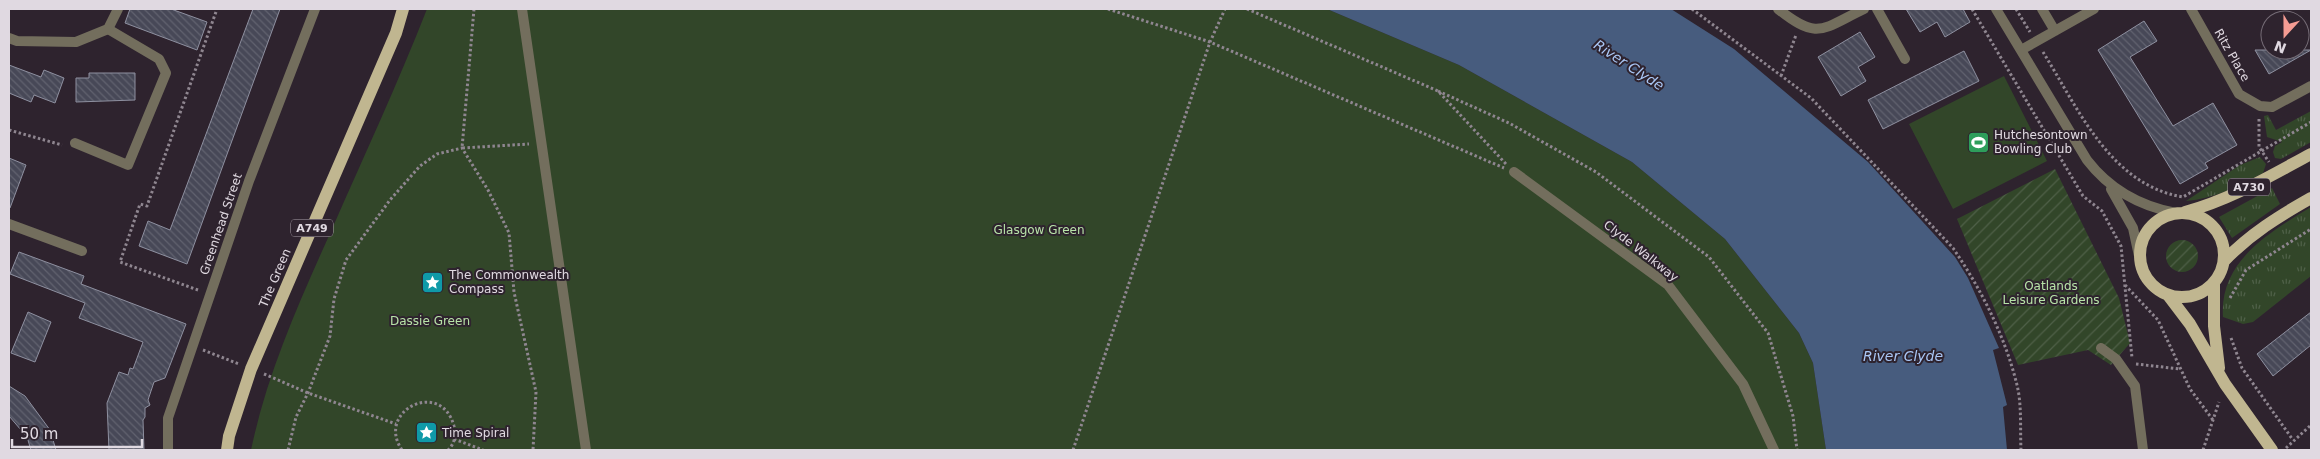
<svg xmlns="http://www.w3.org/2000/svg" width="2320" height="459" viewBox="0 0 2320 459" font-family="'DejaVu Sans',sans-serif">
  <defs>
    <pattern id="grass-tufts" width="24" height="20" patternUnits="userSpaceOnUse" patternTransform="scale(1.25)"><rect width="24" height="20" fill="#324629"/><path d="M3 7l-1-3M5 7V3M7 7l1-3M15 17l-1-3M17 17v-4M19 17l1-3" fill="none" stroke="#4f6048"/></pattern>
    <pattern id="garden-furrows" width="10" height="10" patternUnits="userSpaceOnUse" patternTransform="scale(1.25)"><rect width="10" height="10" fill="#324629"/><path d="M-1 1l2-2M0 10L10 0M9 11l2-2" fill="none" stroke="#4f6048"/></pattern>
    <pattern id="building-back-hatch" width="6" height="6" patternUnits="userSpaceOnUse" patternTransform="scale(1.25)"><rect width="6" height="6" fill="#474857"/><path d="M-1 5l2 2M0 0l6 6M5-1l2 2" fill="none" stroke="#61626f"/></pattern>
  </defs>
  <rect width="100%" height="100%" fill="#2e232e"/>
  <path fill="url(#grass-tufts)" d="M2311 111V142L2281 159 2275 158 2273 152 2275 146 2282 142 2267 137 2264 116 2268 115 2276 130Z
    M2260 157 2266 164 2263 173C2238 186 2214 199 2186 201L2240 165Z
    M2272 188 2280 204 2232 238 2219 217Z
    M2311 207V276L2253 322 2243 324 2223 317C2219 261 2270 232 2311 207Z"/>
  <path fill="#324629" d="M427 9H1327L1459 65 1632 162 1725 239 1799 333 1813 363 1826 450H251C267 373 300 300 332 229 364 156 398 83 427 9Z
    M2004 76 2047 161 1953 209 1909 124Z"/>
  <path fill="url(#garden-furrows)" d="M2055 169 2119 298 2130 343 2111 365 2088 350 2018 365 1957 219Z
    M2166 256a16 16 0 1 1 32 0a16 16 0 1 1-32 0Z"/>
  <path fill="#475c7e" d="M1327 9H1671L1734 49 1868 162 1955 257 1968 278 1999 348 1993 350 2007 405 2003 407 2007 450H1826L1813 363 1799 333 1725 239 1632 162 1459 65Z"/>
  <path fill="url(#building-back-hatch)" stroke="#8e90a0" d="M130 9H171L207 22 197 50 125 23Z
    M253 9H280L187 264 139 246 148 221 170 230Z
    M1906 9H1963L1970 22 1945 37 1937 22 1920 32Z
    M2144 21 2157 41 2130 57 2173 126 2213 103 2237 145 2205 163 2208 168 2180 184 2098 50Z
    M1860 32 1875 57 1858 67 1866 81 1841 96 1818 57Z
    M2255 50H2311L2269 74Z
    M1964 51 1979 81 1883 129 1868 100Z
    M9 65 41 77 44 70 64 78 55 103 34 95 31 102 9 93Z
    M89 73H135V100L76 102V78H89Z
    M9 158 26 165 10 208H9Z
    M19 252 84 276 81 284 186 324 165 378 154 382 148 400 150 405 145 408V417L143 420 144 450H109L107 403 119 372 128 375 130 368 133 369 143 342 79 318 85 303 10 274Z
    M28 312 51 322 35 362 11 353Z
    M2311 312V345L2273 376 2257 354Z
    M9 386 25 396 50 430 56 450H31L27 437 9 416Z"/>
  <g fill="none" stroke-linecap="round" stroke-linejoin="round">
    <path stroke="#8f8690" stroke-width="3" stroke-dasharray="2.5 2.5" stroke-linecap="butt" d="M474 9 462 148 529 144
      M1108 9 1210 42 1504 168
      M1247 9 1438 91 1506 164
      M1692 9 1811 98 1953 248C1981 289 2005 336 2017 385 2022 405 2020 430 2021 450
      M1972 9 2083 196 2102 211 2121 246 2132 358
      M2016 9 2030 32
      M2043 52C2078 108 2110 185 2183 197L2311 122
      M1781 76 1796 35
      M1438 91 1509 123 1596 172 1709 257 1768 333 1793 416 1797 450
      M2259 119V147L2269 162
      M9 130 62 145
      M2125 285 2158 320 2190 389 2213 420
      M198 290 120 262 140 204 147 206 217 9
      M2230 298 2246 270 2311 229
      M2231 338 2242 368 2293 440
      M203 350 239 364
      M2136 364 2180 369
      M264 374 308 393 396 424
      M454 439 483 450
      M2286 448 2311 425
      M288 450 296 417 308 393 330 336 334 299 346 260 390 200 420 166 437 154 462 148 488 190 509 233 514 292 536 392 533 450
      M402 450C375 411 441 378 454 426 457 434 454 445 448 450
      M1073 450 1210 42 1225 9
      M2203 450 2219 402"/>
    <path stroke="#736e5d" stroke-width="10" d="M1877 9 1905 59
      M75 143 128 165 166 73 159 59 108 29
      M2101 348 2116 359 2135 386 2143 450"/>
    <path stroke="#736e5d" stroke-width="10" d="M522 9 586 450
      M1778 9C1818 41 1822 29 1864 9
      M1996 9 2087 160C2110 190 2139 206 2176 213
      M2042 9 2055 31
      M2191 9 2239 94 2260 106 2272 107 2311 86
      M9 38 17 41 76 42 108 29 118 9
      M2021 50 2094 9
      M1514 172 1668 285 1743 384 1774 450
      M2111 189 2133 228 2139 256
      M9 224 82 251
      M168 450V418L249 181 315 9"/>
    <path stroke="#c0b690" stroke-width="12" d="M2185 212C2230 200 2270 176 2311 154
      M2140 255a42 42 0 1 1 84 0a42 42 0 1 1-84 0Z
      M2224 261C2250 234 2279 216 2311 198
      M2214 284V326L2219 368
      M2168 295 2190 324 2225 384 2272 450
      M227 450 229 436 251 369 396 33 403 9"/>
  </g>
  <defs>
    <symbol id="stadium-square" viewBox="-11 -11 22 22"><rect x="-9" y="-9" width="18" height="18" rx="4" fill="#2e9e5b" stroke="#2e232e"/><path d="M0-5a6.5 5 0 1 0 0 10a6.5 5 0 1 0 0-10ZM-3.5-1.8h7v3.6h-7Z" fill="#fff"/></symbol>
    <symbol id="sight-square" viewBox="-11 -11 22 22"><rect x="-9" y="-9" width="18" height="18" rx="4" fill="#0f9aa8" stroke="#2e232e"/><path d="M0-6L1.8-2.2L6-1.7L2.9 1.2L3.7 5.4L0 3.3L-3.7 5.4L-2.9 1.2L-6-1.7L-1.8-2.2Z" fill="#fff"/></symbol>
  </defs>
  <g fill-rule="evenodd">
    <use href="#stadium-square" x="1966" y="130" width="25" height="25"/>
    <use href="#sight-square" x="420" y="270" width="25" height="25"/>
    <use href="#sight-square" x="414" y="420" width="25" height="25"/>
  </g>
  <g text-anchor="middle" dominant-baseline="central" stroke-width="4" stroke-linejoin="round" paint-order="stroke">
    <g fill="#2e232e" stroke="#aba2ab" stroke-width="1">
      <rect x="2228" y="178.5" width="42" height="17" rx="4"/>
      <rect x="291" y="219.5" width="42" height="17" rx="4"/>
    </g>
    <g font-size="11" font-weight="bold" fill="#e0d9e1">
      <text x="2249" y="187">A730</text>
      <text x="312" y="228">A749</text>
    </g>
    <g font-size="12" fill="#e0d9e1" stroke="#2e232e">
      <text transform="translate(2232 55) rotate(60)">Ritz Place</text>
      <text transform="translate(221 224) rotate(-71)">Greenhead Street</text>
      <text transform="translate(1641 251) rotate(38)">Clyde Walkway</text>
      <text transform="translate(275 278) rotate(-67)">The Green</text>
    </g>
    <g font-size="12" fill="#e0d9e1" stroke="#2e232e" text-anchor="start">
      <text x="1994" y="135">Hutchesontown<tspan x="1994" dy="14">Bowling Club</tspan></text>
      <text x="449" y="275">The Commonwealth<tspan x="449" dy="14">Compass</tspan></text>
      <text x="442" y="433">Time Spiral</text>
    </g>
    <g font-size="12" fill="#b8e3a8" stroke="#2e232e">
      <text x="1039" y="230">Glasgow Green</text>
      <text x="2051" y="286">Oatlands<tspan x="2051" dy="14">Leisure Gardens</tspan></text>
      <text x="430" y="321">Dassie Green</text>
    </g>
    <g font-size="14" font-style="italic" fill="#aac7f6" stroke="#2e232e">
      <text transform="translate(1629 65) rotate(33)">River Clyde</text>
      <text x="1903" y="356">River Clyde</text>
    </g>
  </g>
  <rect width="2320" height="459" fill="none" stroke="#e0d9e1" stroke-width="20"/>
  <g transform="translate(2285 35) rotate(201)"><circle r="24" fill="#2e232e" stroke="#756c76"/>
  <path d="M0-4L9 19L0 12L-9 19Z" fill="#f59c93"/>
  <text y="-8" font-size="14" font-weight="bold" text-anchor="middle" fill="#e0d9e1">N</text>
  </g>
  <path d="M12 439v8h130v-8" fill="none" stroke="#e0d9e1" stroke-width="2.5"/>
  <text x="20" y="439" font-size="15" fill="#e0d9e1" stroke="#2e232e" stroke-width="4" paint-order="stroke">50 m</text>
</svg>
